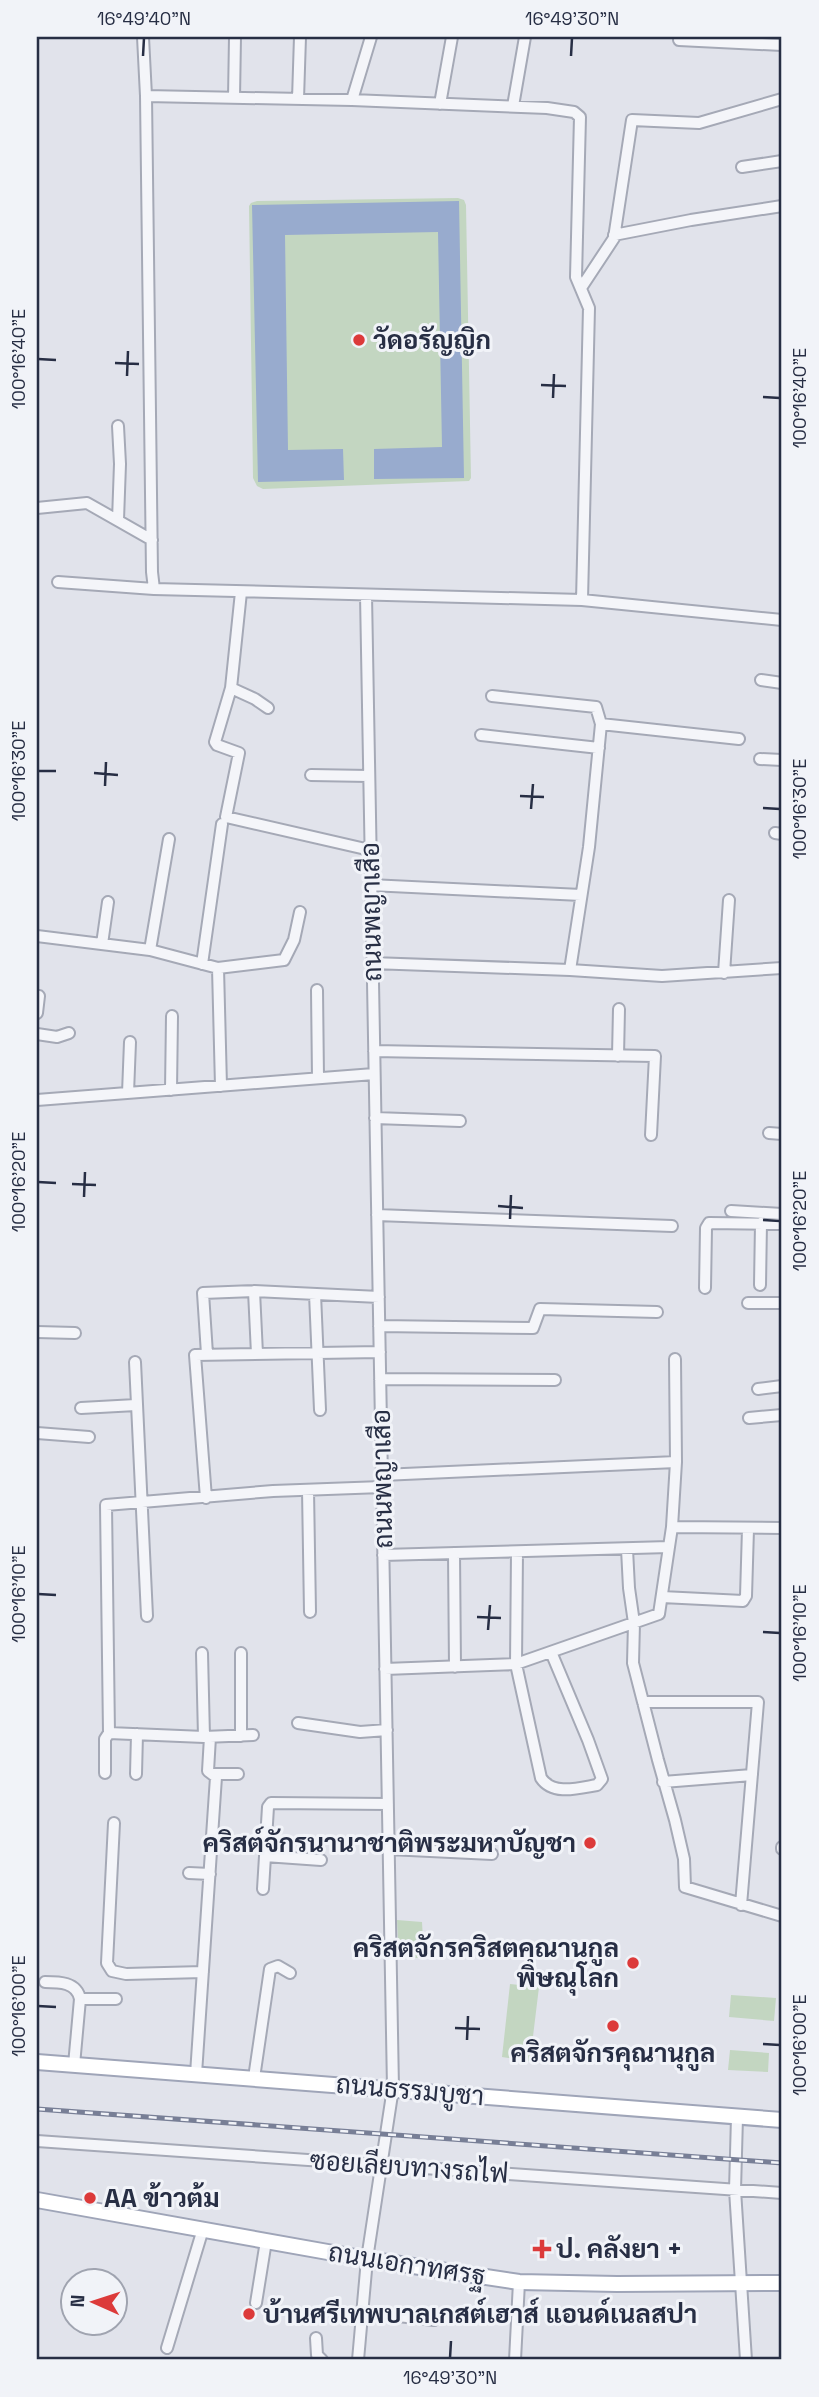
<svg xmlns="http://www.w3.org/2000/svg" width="819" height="2397" viewBox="0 0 819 2397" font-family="'Space Grotesk',Sarabun,sans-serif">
  <rect width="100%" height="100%" fill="#e1e3eb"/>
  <path fill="#c3d6c1" d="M458 198 464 200 466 205 471 478 469 481 263 489 257 486 253 478 249 206 251 203 257 201Z
    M397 1920 422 1922 424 1958H412L409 1942 398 1941Z
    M510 1984 539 1987 530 2061 502 2057Z
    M731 1995 776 1998 774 2021 729 2017Z
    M730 2050 769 2053 768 2072 728 2070Z"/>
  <path fill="#98abce" d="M459 201 464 478 374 479V449L442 447 438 232 285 235 288 450 343 449 344 480 258 482 252 205Z"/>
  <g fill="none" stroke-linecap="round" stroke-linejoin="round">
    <defs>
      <path id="minor" d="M143 37 146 96 152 572 154 589 582 600 782 620
        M679 40 782 45
        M146 96 352 100 547 108 574 112 580 117 576 277 589 308 582 600
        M234 98 235 37
        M298 99 300 37
        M352 100 371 37
        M440 104 452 37
        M513 106 525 37
        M742 167 782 161
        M614 235 691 220 782 206
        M581 288 614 238 632 120 699 123 782 99
        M37 508 87 503 152 540
        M118 520 120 464 118 426
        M58 582 154 589
        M241 592 231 688 215 742 217 745 239 753 226 817 370 850
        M761 680 782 683
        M231 688 255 699 268 708
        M492 696 596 707 601 724 589 847 570 970
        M601 724 739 739
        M481 735 599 748
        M760 759 782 760
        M311 775 369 776
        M775 833 782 834
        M370 885 581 895
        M37 936 150 950 218 968 284 960 294 940 300 912
        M102 944 108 902
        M150 950 169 839
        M372 963 570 970 662 976 782 968
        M202 964 222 824
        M218 968 221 1086
        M724 973 729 900
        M317 990 318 1078
        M37 1013 39 996
        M37 1034 57 1037 69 1033
        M374 1051 655 1056 651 1135
        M618 1056 619 1009
        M171 1090 172 1016
        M128 1093 130 1042
        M37 1100 374 1074
        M375 1118 460 1121
        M769 1133 782 1134
        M731 1211 782 1214
        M377 1215 672 1226
        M760 1285 761 1223
        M705 1288 706 1228 709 1223 782 1224
        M254 1291 257 1354
        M315 1294 320 1410
        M748 1303H782
        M379 1326 533 1328 540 1309 657 1312
        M37 1332 75 1333
        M207 1354 203 1293 254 1291 379 1297
        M675 1359 676 1462
        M135 1362 147 1616
        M380 1379 555 1380
        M758 1389 782 1386
        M81 1408 136 1405
        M749 1418 782 1415
        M37 1433 89 1437
        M382 1475 676 1462 672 1527
        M308 1490 310 1612
        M206 1498 195 1355 380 1352
        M627 1549 629 1588 634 1623 633 1663 658 1760 675 1820 684 1859 685 1887 782 1916
        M517 1552 516 1664 541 1778C553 1796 579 1788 597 1785L602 1779 588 1740 551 1652
        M454 1553 455 1667
        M383 1555 669 1547 672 1527 782 1528
        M662 1597 743 1601 746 1596 748 1529
        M202 1653 204 1737
        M241 1653V1736
        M385 1669 516 1664 659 1614 669 1547
        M643 1702H758L741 1905
        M298 1723 360 1732 387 1730
        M253 1735 204 1737 109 1733 106 1505 273 1491 382 1487
        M105 1773V1739L109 1733
        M136 1774 137 1734
        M212 1774H238
        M663 1782 752 1775
        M114 1823 107 1963 112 1971 126 1974 203 1972
        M782 1847V1849
        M389 1849 492 1854
        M265 1856 321 1860
        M189 1873 210 1874
        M263 1889 268 1807 271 1803 388 1804
        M45 1982C59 1982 77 1982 80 1999
        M74 2065 80 1999H116
        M196 2074 216 1777 208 1771 210 1737
        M254 2078 270 1969 278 1966 290 1973
        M737 2117 735 2190 746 2360
        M37 2141 782 2193
        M256 2303 266 2241
        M362 2312 434 2320
        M316 2338 317 2355 322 2360
        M167 2348 203 2229
        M358 2360 367 2259 393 2088 366 595
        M515 2360 519 2282"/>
      <path id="major" d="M37 2062 782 2120
        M37 2200 367 2259 519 2282 617 2284 782 2283"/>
    </defs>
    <use href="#minor" stroke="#a5a9b6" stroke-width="14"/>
    <use href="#major" stroke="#9fa5b8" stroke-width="18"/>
    <use href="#minor" stroke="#f4f5f9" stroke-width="10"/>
    <use href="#major" stroke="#fff" stroke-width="14"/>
    <defs>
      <path id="rail" d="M37 2109 782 2163"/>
    </defs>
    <use href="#rail" stroke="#787f96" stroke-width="5"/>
    <use href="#rail" stroke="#f1f3f8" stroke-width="2.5" stroke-dasharray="8" stroke-linecap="butt"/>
  </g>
  <path fill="none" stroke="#272e44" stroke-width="2.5" d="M143 56 144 38M571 56 572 38M38 359 56 360M115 363 139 364M127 376 128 351M541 385 566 386M763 397 780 398M553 398 554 374M38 771H56M94 773 118 775M105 786 106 762M520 796 544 797M763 808 780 809M531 809 533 784M38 1182 56 1183M72 1184 96 1185M84 1197 85 1172M498 1206 523 1208M510 1219 511 1195M763 1220 780 1221M38 1594 56 1595M477 1617 501 1618M488 1630 490 1605M763 1632 780 1633M38 2006 56 2007M455 2028 480 2029M467 2040 468 2016M763 2044 780 2045M450 2358 451 2341"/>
  <g fill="#dc3a3a" stroke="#f1f3f8" stroke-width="2.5">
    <circle cx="359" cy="340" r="7"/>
    <circle cx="590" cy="1843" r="7"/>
    <circle cx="633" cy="1963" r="7"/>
    <circle cx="613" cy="2026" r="7"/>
    <circle cx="90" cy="2198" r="7"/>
    <path d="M538.5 2238.5h7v7h7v7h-7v7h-7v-7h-7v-7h7z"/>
    <circle cx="249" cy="2314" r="7"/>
  </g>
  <g text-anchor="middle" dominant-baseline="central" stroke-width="6" stroke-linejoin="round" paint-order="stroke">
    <g font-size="26" font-weight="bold" fill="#272e44" stroke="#f1f3f8" text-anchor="start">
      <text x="373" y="340">วัดอรัญญิก</text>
      <text x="576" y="1843" text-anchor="end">คริสต์จักรนานาชาติพระมหาบัญชา</text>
      <text x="619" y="1948" text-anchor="end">คริสตจักรคริสตคุณานุกูล<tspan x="619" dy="30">พิษณุโลก</tspan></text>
      <text x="613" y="2053" text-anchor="middle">คริสตจักรคุณานุกูล</text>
      <text x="104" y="2198">AA ข้าวต้ม</text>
      <text x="556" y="2249">ป. คลังยา +</text>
      <text x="263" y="2314">บ้านศรีเทพบาลเกสต์เฮาส์ แอนด์เนลสปา</text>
    </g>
    <g font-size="26" fill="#272e44" stroke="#f1f3f8">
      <text transform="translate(371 912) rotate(-91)">ถนนพญาเสือ</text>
      <text transform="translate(382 1479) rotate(-91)">ถนนพญาเสือ</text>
      <text transform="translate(410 2090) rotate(5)">ถนนธรรมบูชา</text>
      <text transform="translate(409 2167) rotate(4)">ซอยเลียบทางรถไฟ</text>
      <text transform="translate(407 2264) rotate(9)">ถนนเอกาทศรฐ</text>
    </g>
  </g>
  <rect width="819" height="2397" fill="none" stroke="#f1f3f8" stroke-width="77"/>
  <g transform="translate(94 2302) rotate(273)"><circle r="33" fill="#f1f3f8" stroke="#a0a4b0" stroke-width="2"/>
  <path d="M0-5L12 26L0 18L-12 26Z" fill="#dc3a3a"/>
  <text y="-10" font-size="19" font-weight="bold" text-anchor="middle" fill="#272e44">N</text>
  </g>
  <rect x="38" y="38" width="742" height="2320" fill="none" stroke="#272e44" stroke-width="2.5"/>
  <g font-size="18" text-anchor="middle" fill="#272e44">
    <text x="144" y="25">16°49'40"N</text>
    <text x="572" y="25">16°49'30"N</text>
    <text transform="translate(19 359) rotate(-90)" y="6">100°16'40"E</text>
    <text transform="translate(800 398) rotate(-90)" y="6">100°16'40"E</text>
    <text transform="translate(19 771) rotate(-90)" y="6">100°16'30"E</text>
    <text transform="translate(800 809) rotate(-90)" y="6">100°16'30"E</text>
    <text transform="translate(19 1182) rotate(-90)" y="6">100°16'20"E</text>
    <text transform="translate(800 1221) rotate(-90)" y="6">100°16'20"E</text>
    <text transform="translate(19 1594) rotate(-90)" y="6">100°16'10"E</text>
    <text transform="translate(800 1633) rotate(-90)" y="6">100°16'10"E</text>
    <text transform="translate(19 2006) rotate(-90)" y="6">100°16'00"E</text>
    <text transform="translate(800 2045) rotate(-90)" y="6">100°16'00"E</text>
    <text x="450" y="2384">16°49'30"N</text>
  </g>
</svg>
